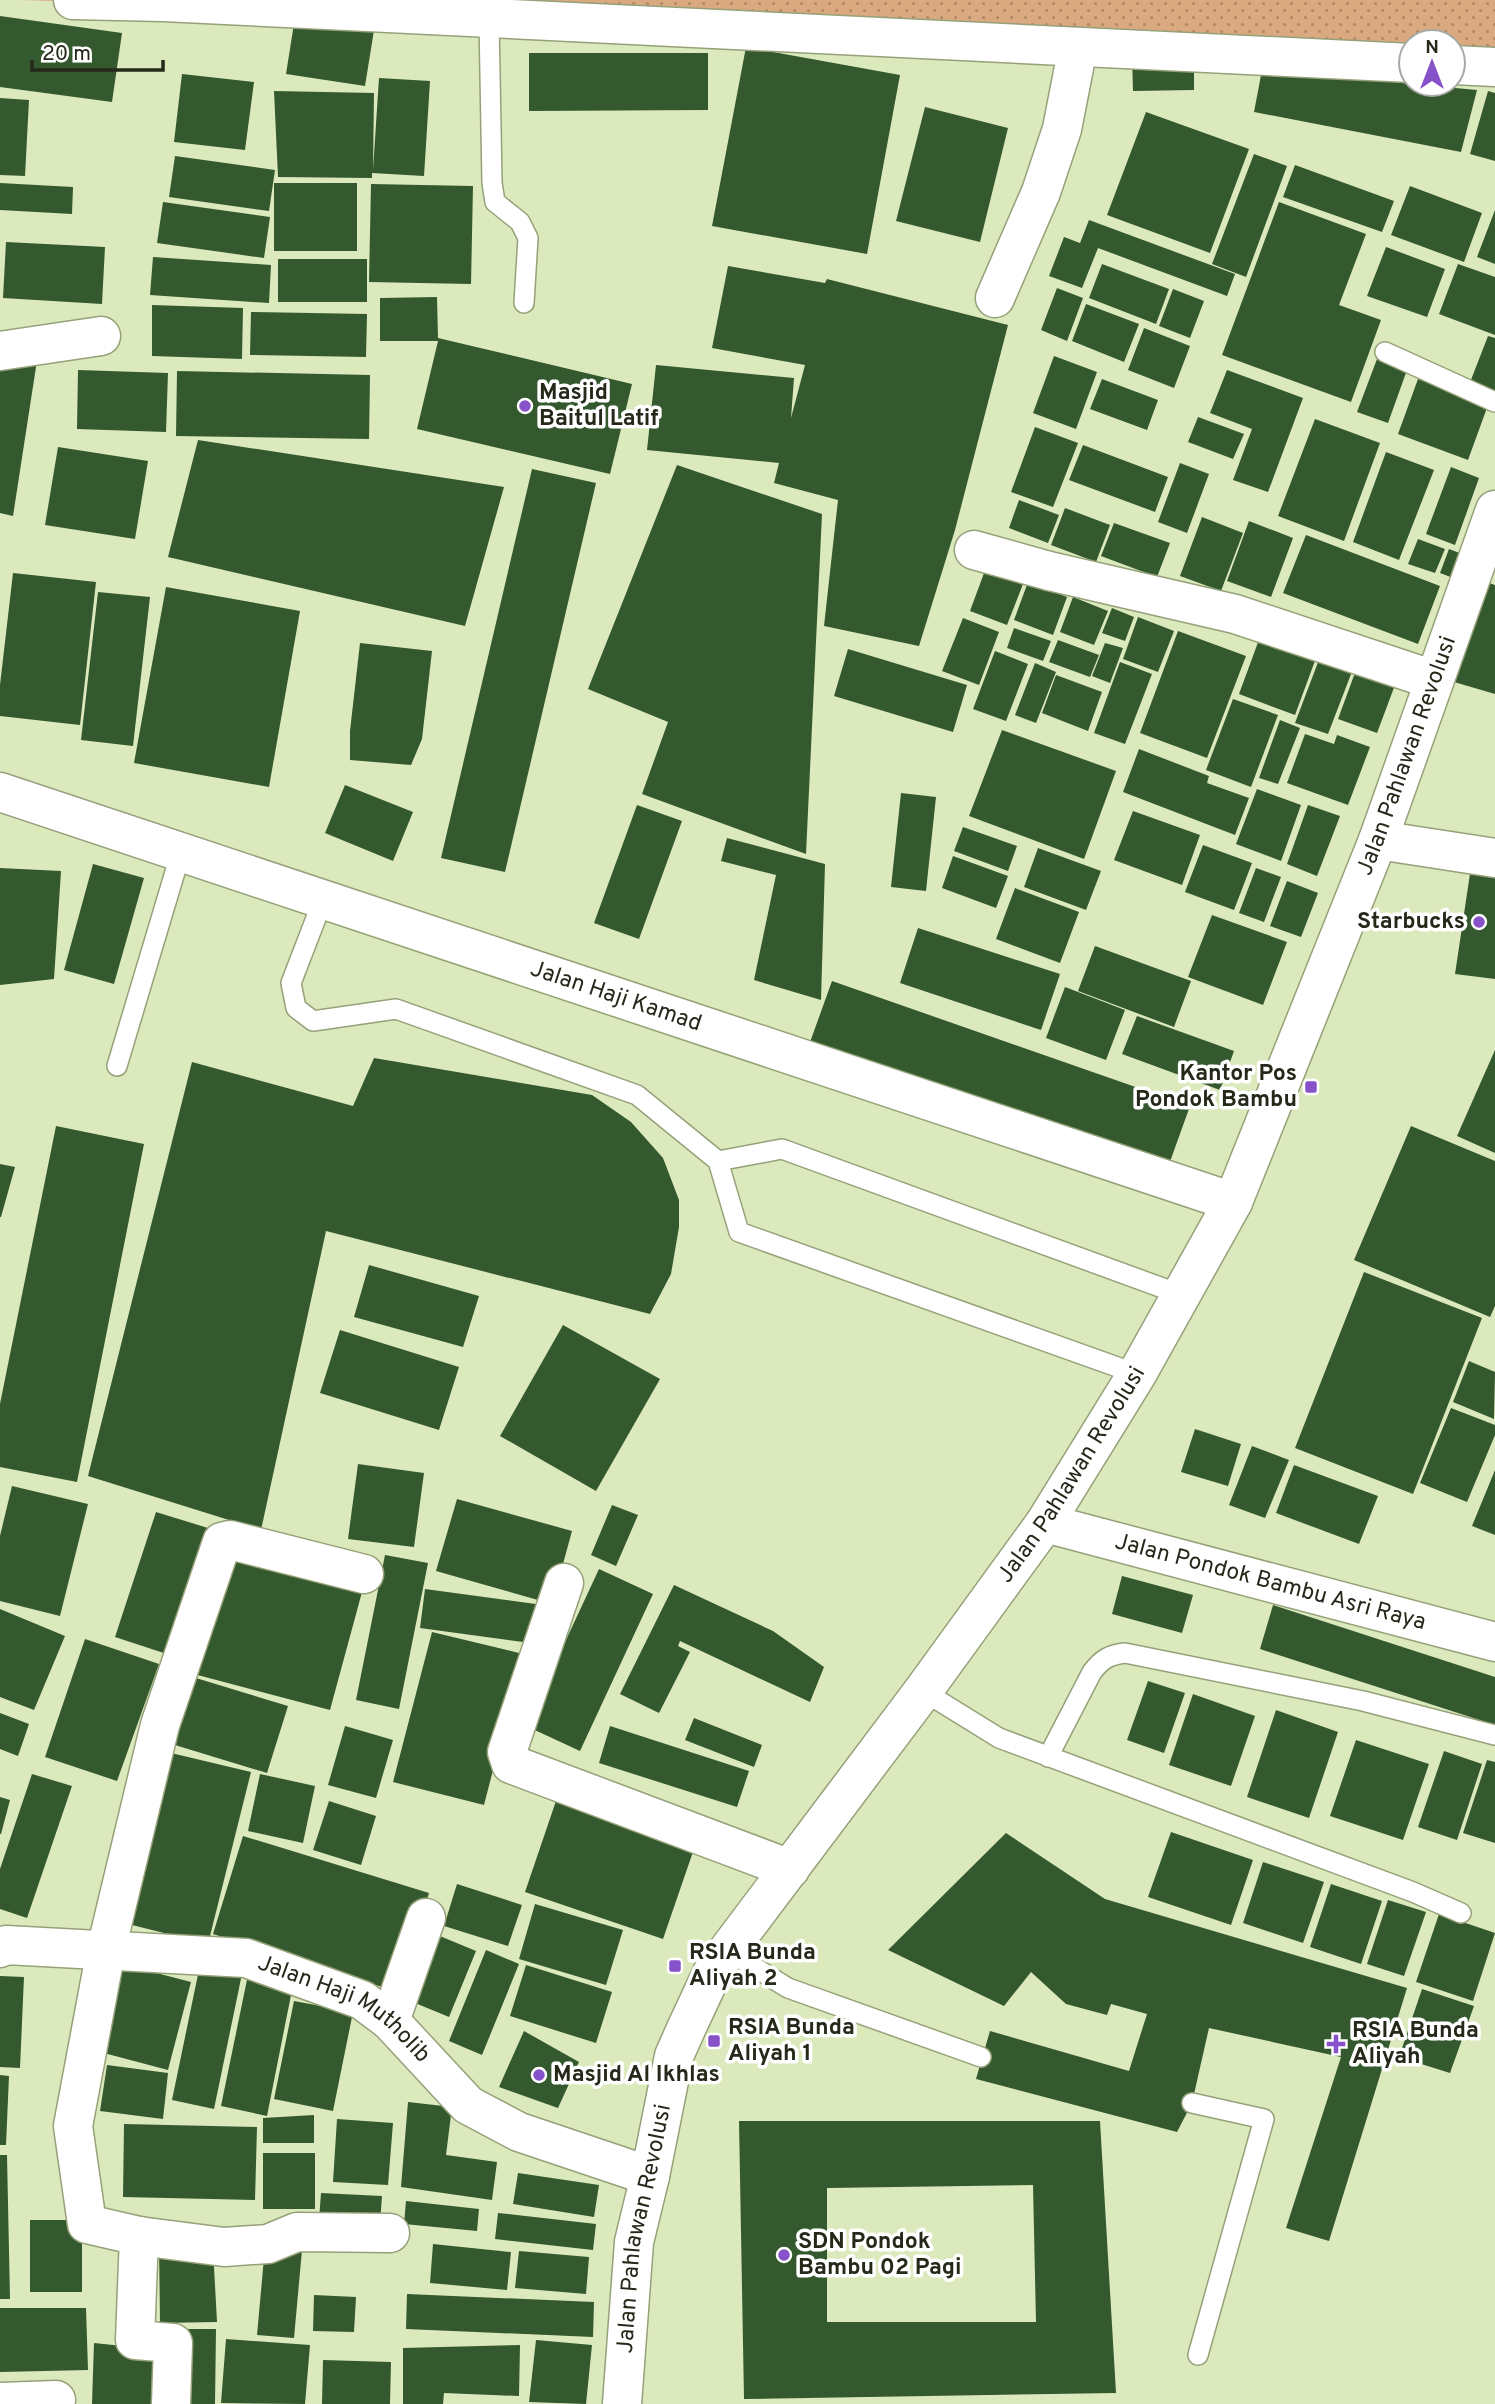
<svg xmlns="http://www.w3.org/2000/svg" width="1495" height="2404" viewBox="0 0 1495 2404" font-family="Overpass,sans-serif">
  <defs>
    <pattern id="grass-dots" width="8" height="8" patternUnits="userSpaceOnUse" patternTransform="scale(1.75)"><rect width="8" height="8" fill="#daa980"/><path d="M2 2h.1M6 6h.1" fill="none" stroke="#b18a68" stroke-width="1.8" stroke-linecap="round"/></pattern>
  </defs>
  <rect width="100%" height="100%" fill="#dce9bd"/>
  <path fill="url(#grass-dots)" d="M19 0H1495V67L1453 65V42H1411V63L221 5Z"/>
  <path fill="#34592e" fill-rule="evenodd" d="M296 11 375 24 365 86 286 74Z
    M0 16 122 33 112 102 0 87Z
    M746 47 900 75 867 254 712 226Z
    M529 53H708V110L529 111Z
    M1194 55V90L1133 91 1132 56Z
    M1262 70 1477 90 1461 152 1254 112Z
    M182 74 254 82 245 150 174 142Z
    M379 78 430 81 424 176 372 173V178L278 177 274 91 374 93 373 170Z
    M1488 91 1495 93V161L1470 154Z
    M0 98 29 100 25 176 0 175Z
    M925 107 1008 128 980 242 896 221Z
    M1146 112 1249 149 1210 253 1107 215Z
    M1254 154 1287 166 1246 277 1212 264Z
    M175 156 275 170 269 211 169 197Z
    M1295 165 1394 201 1382 232 1283 197Z
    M0 183 73 187 72 214 0 210Z
    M274 183H357V251H274Z
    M371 184 473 186 471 284 369 282Z
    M1410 186 1482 213 1464 262 1391 235Z
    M163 202 270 217 264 258 157 243Z
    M1279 202 1366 234 1339 305 1381 320 1351 402 1222 355Z
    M1495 210V264L1477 257Z
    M1089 220 1235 274 1227 296 1098 248 1082 288 1049 276 1064 237 1080 243Z
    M6 242 105 247 102 304 3 298Z
    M1386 247 1445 269 1427 317 1367 296Z
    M153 257 271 265 269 303 150 295Z
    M278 259H367V302H278Z
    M1102 264 1169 289 1156 324 1089 298Z
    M1458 264 1495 277V335L1439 314Z
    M728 266 825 283 827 279 1008 325 955 530 919 646 824 626 838 500 774 483 779 463 647 450 656 365 794 378 791 418 805 365 712 348Z
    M1057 288 1083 298 1067 341 1041 330Z
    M1173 289 1204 301 1190 338 1159 326Z
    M437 297 438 338 632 384 610 474 417 429 438 341H380V298Z
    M1086 304 1139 324 1124 362 1072 341Z
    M152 305 243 308 242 359 152 356Z
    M251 312 367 314 366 357 250 355Z
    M1144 328 1190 346 1174 388 1128 370Z
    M1488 336 1495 338V394L1469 385Z
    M38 354 13 516 0 513V365Z
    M1054 356 1097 372 1076 429 1033 413Z
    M1377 359 1407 370 1388 423 1357 412Z
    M78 370 168 373 166 432 77 429Z
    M1227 370 1303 398 1268 492 1233 480 1252 429 1210 413Z
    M177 371 370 375 369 439 176 436Z
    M1102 379 1158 400 1147 430 1090 409Z
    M1418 379 1488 405 1468 460 1398 434Z
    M1198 417 1244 434 1233 459 1188 442Z
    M1315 419 1380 443 1344 541 1278 516Z
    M1035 427 1078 443 1053 507 1011 492Z
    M198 440 504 487 465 626 168 557Z
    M1083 445 1168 477 1155 512 1069 480Z
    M58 447 148 461 135 539 45 525Z
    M1386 452 1434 470 1399 560 1353 542Z
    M1180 463 1209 474 1187 533 1158 522Z
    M677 465 822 514 806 854 642 794 668 722 588 689Z
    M1451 467 1479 478 1455 545 1426 534Z
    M532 469 596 483 505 872 441 858Z
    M1019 500 1059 515 1048 543 1009 528Z
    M1065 508 1110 525 1096 562 1051 545Z
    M1202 517 1243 533 1221 591 1180 576Z
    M1249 521 1293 538 1271 597 1227 581Z
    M1114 523 1170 543 1157 577 1101 556Z
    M1306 535 1440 586 1418 644 1283 593Z
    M1418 539 1445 549 1435 573 1408 564Z
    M1449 549 1470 557 1461 581 1440 573Z
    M987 565 1025 579 1007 625 970 611Z
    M13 573 96 582 80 725 0 716V685Z
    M1483 581 1495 585V694L1454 682Z
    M1028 582 1067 597 1053 635 1014 620Z
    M166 587 300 611 269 787 134 763Z
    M98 592 150 597 133 746 81 740Z
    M1073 597 1108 611 1094 645 1060 632Z
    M1112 608 1134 617 1125 641 1102 633Z
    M1138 617 1174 631 1158 672 1123 659Z
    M963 618 999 632 979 685 942 671Z
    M1014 628 1051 641 1043 661 1007 648Z
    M1178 631 1246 656 1207 758 1140 733Z
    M1260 637 1316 658 1295 715 1239 694Z
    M1058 640 1099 655 1090 677 1049 662Z
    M360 643 432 651 422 739 411 765 350 760V731Z
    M1105 643 1123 648 1110 683 1092 676Z
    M848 649 967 685 953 732 834 696Z
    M995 651 1028 664 1006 721 973 709Z
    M1320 657 1353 669 1328 734 1295 723Z
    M1120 662 1152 674 1125 744 1094 733Z
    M1035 663 1056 672 1036 723 1015 715Z
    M1356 670 1395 685 1377 733 1338 719Z
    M1056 675 1102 692 1088 731 1042 713Z
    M1233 699 1278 715 1251 787 1206 770Z
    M1280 720 1300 728 1278 784 1259 778Z
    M1002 730 1116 771 1084 859 969 816Z
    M1305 734 1334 744 1337 735 1370 747 1348 805 1287 783Z
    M1139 749 1209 776 1207 783 1249 798 1235 835 1123 792Z
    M345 785 413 812 393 861 325 833Z
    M1257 789 1301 805 1281 861 1236 844Z
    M901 793 936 797 926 891 891 887Z
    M637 805 682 821 639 939 594 923Z
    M1308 805 1340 816 1317 876 1287 864Z
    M1133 811 1200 835 1182 885 1114 860Z
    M963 827 1017 846 1008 871 954 851Z
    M727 838 825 864 821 1000 754 980 776 875 721 861Z
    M1203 845 1252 863 1234 910 1185 892Z
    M1038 848 1101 871 1086 910 1024 887Z
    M953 856 1008 876 996 908 942 888Z
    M93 864 144 878 114 984 64 970Z
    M1471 867 1495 871V979L1455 974Z
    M0 868 61 871 54 979 0 985Z
    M1256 868 1281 877 1264 922 1239 913Z
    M1287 881 1318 893 1301 937 1270 926Z
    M1015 888 1079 912 1060 963 996 939Z
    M1212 915 1287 942 1263 1005 1188 977Z
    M918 928 1060 974 1041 1030 900 983Z
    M1095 946 1191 981 1174 1027 1078 991Z
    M832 981 1190 1106 1167 1170 809 1045Z
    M1065 987 1125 1010 1106 1060 1046 1038Z
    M1137 1016 1234 1051 1220 1090 1122 1054Z
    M1495 1050V1153L1457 1136Z
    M374 1058 592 1095 631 1122 663 1158 679 1200V1227L671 1274 650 1314 326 1231 261 1530 88 1476 192 1062 353 1106Z
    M56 1126 144 1144 77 1482 0 1467V1404Z
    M1411 1126 1495 1161V1306L1490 1317 1354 1260Z
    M0 1164 15 1167 1 1217H0Z
    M369 1265 479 1296 463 1347 354 1317Z
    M1364 1272 1482 1318 1413 1494 1295 1448Z
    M563 1325 660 1379 596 1491 500 1436Z
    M340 1330 459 1367 439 1430 320 1393Z
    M1469 1361 1495 1372 1494 1419 1453 1402Z
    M1451 1408 1495 1425V1435L1467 1502 1420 1483Z
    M1195 1429 1241 1444 1228 1486 1181 1472Z
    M1252 1446 1289 1460 1265 1518 1229 1505Z
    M358 1464 424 1473 414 1547 348 1539Z
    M1294 1465 1378 1496 1359 1544 1276 1513Z
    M1495 1470V1535L1472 1526Z
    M12 1486 88 1504 60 1616 0 1601V1536Z
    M457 1499 572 1531 552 1604 436 1571Z
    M612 1505 638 1515 616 1566 591 1555Z
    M156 1512 221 1532 179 1658 115 1637Z
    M224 1544 365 1581 330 1710 190 1673Z
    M385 1555 428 1563 399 1709 356 1700Z
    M599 1569 653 1594 580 1751 526 1726Z
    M1122 1576 1193 1595 1182 1633 1112 1614Z
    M674 1585 773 1631 824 1667 810 1702 680 1641 678 1646 690 1652 659 1713 620 1694Z
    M425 1589 543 1605 538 1644 420 1628Z
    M1273 1605 1495 1677V1725L1260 1649Z
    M0 1609 65 1636 34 1710 0 1697Z
    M432 1632 523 1654 484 1805 393 1782Z
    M85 1639 159 1664 117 1781 45 1757Z
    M186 1675 288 1706 267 1773 165 1742Z
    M1148 1681 1185 1693 1164 1753 1127 1740Z
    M1193 1694 1255 1716 1231 1786 1169 1765Z
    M1276 1710 1338 1732 1309 1818 1247 1797Z
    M0 1713 29 1724 18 1756 0 1749Z
    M694 1718 762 1745 754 1767 685 1740Z
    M345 1726 393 1740 376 1798 328 1785Z
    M610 1726 749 1771 737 1807 599 1763Z
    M1356 1740 1429 1764 1403 1840 1330 1816Z
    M1444 1751 1482 1764 1457 1840 1418 1827Z
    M171 1753 251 1772 208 1944 128 1924Z
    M1487 1760 1495 1762V1843L1463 1833Z
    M32 1774 72 1786 27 1918 0 1909V1869Z
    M260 1774 315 1786 303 1843 248 1831Z
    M0 1797 10 1800 1 1834H0Z
    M557 1798 695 1846 663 1939 525 1892Z
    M329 1801 376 1816 361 1865 313 1850Z
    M1171 1832 1253 1860 1231 1925 1148 1897Z
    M1006 1833 1105 1899 1407 1988 1329 2241 1286 2228 1341 2057 1209 2028 1192 2103 1177 2132 976 2079 990 2031 1129 2071 1147 2014 1111 2004 1107 2015 1066 2004 1031 1972 1004 2006 888 1950Z
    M243 1836 429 1893 398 1992 213 1934Z
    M1263 1862 1324 1882 1303 1943 1243 1923Z
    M457 1884 522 1905 508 1946 444 1926Z
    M1331 1884 1382 1901 1361 1964 1310 1947Z
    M1388 1900 1426 1912 1404 1976 1367 1964Z
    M535 1904 623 1930 606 1985 519 1959Z
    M1439 1914 1495 1933 1473 2001 1416 1982Z
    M435 1934 476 1951 449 2017 408 2000Z
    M486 1950 519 1964 482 2055 449 2041Z
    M201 1960 243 1969 214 2109 172 2100Z
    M122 1964 191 1982 168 2070 100 2052Z
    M526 1965 612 1992 596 2043 510 2016Z
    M249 1970 294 1980 267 2116 221 2106Z
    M0 1976 24 1977 20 2068 0 2067Z
    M1422 1989 1474 2006 1450 2073 1399 2057Z
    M294 2001 353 2012 333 2111 274 2099Z
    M524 2031 579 2062 558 2108 499 2087Z
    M107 2065 168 2073 163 2119 100 2111Z
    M0 2075 9 2076 6 2145H0Z
    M408 2102 452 2107 446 2155 497 2162 492 2200 401 2187Z
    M314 2115V2143H263V2118Z
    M337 2119 393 2123 388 2185 333 2182Z
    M739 2121H1100L1116 2393 744 2399ZM1033 2185 1036 2322H827V2188Z
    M124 2124 257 2127 255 2200 123 2197Z
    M263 2153H315V2209H263Z
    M0 2155H7L10 2299H0Z
    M518 2173 599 2185 594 2217 513 2204Z
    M321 2193 382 2196 380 2224 319 2220Z
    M406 2201 479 2209 477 2231 404 2224Z
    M498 2213 596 2224 593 2250 495 2239Z
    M30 2220H82V2292H30Z
    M159 2241 213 2249 217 2322 160 2323Z
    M433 2244 511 2252 507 2290 430 2283Z
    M265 2247 302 2250 294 2338 257 2335Z
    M519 2251 589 2257 586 2294 515 2288Z
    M407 2294 594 2302 593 2337 406 2329Z
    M314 2295 356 2297 354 2332 313 2331Z
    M0 2308H86L88 2370 0 2372Z
    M177 2329H216L215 2404H175Z
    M226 2339 310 2345 305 2404 221 2403Z
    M536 2340 592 2345 586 2404 529 2402Z
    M94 2343 161 2350 159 2404H92Z
    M520 2345 519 2396 444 2393 443 2404H403V2348Z
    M323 2360 391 2362 390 2404H322Z"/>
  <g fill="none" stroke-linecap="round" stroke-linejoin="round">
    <defs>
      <path id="service" d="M489 20 492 183 495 202 520 222 528 238 524 303
        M1385 352 1495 402
        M323 900 291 983 296 1008 313 1021 396 1009 637 1095 718 1161 739 1232 1137 1374
        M117 1066 181 852
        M718 1161 782 1149 1182 1295
        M923 1691 999 1738 1413 1892 1461 1913
        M1048 1757 1092 1672C1102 1659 1109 1655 1125 1653L1363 1701 1495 1735
        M728 1951 788 1988 981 2057
        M1192 2103 1264 2119 1198 2355"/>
      <g id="minor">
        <path d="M73 0 163 2 1411 63"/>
        <path d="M1453 65 1495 67"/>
        <path d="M995 298 1041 192 1062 129 1078 47"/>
        <path d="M0 351 101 336"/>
        <path d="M974 550 1049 571 1235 614 1434 680"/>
        <path id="s1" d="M0 792 1233 1202"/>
        <path d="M1378 840 1495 858"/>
        <path id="s2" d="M1045 1523 1495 1642"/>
        <path d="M564 1583 507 1752 511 1764 790 1869"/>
        <path id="s3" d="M0 1948 6 1945 246 1958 362 2000 390 2021 468 2105 519 2132 650 2176"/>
        <path d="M390 2021 426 1918"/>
        <path d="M139 2236 224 2247 268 2244 297 2232 390 2233"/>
        <path d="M0 2402 56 2400"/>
        <path d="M171 2404 173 2343 135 2340 139 2236 87 2224 73 2126 106 1950 160 1725 222 1542 230 1540 364 1574"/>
      </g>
      <g id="secondary">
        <path id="s4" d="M622 2404 634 2242 650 2176 674 2056 686 2029 714 1969 923 1691 1045 1523 1137 1374 1233 1202 1378 840 1495 510"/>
      </g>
    </defs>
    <use href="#service" stroke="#95a178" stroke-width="22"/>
    <use href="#minor" stroke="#95a178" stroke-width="41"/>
    <use href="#secondary" stroke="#95a178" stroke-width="41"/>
    <use href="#service" stroke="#fff" stroke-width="19"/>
    <use href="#minor" stroke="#fff" stroke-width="38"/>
    <use href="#secondary" stroke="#fff" stroke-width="38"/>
  </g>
  <g fill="#8651c9" stroke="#fff" stroke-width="2.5">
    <circle cx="525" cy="406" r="7"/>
    <circle cx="1479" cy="922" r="7"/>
    <rect x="1304" y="1080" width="14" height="14" rx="3.5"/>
    <rect x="668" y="1959" width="14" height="14" rx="3.5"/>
    <rect x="707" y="2034" width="14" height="14" rx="3.5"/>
    <path d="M1332.5 2033.5h7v7h7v7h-7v7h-7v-7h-7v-7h7z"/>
    <circle cx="539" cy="2075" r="7"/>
    <circle cx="784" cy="2255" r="7"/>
  </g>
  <g text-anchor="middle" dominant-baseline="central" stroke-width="7" stroke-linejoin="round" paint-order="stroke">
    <g font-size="23" font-weight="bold" fill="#242919" stroke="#fff" text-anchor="start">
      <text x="539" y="393">Masjid<tspan x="539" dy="26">Baitul Latif</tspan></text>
      <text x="1465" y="922" text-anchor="end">Starbucks</text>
      <text x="1297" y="1074" text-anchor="end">Kantor Pos<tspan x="1297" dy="26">Pondok Bambu</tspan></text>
      <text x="689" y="1953">RSIA Bunda<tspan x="689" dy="26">Aliyah 2</tspan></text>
      <text x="728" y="2028">RSIA Bunda<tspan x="728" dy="26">Aliyah 1</tspan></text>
      <text x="1352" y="2031">RSIA Bunda<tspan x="1352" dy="26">Aliyah</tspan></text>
      <text x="553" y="2075">Masjid Al Ikhlas</text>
      <text x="798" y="2242">SDN Pondok<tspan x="798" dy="26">Bambu 02 Pagi</tspan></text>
    </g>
    <g font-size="23" fill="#242919" stroke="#fff">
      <text stroke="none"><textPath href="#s4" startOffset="1855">Jalan Pahlawan Revolusi</textPath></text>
      <text stroke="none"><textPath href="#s1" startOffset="649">Jalan Haji Kamad</textPath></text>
      <text stroke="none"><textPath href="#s4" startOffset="1059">Jalan Pahlawan Revolusi</textPath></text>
      <text stroke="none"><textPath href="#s2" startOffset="233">Jalan Pondok Bambu Asri Raya</textPath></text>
      <text stroke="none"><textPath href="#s3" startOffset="359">Jalan Haji Mutholib</textPath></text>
      <text stroke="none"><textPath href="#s4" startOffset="177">Jalan Pahlawan Revolusi</textPath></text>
    </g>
  </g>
  <g transform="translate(1432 63)"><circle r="33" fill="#ffffff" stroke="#a7a9a3" stroke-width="2"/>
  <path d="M0-5L12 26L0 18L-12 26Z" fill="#8651c9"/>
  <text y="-10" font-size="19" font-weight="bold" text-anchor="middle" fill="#242919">N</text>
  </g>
  <path d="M32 60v10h131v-10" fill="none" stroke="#242919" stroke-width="3.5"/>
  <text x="42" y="60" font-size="21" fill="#242919" stroke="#ffffff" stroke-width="5" paint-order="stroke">20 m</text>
</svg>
